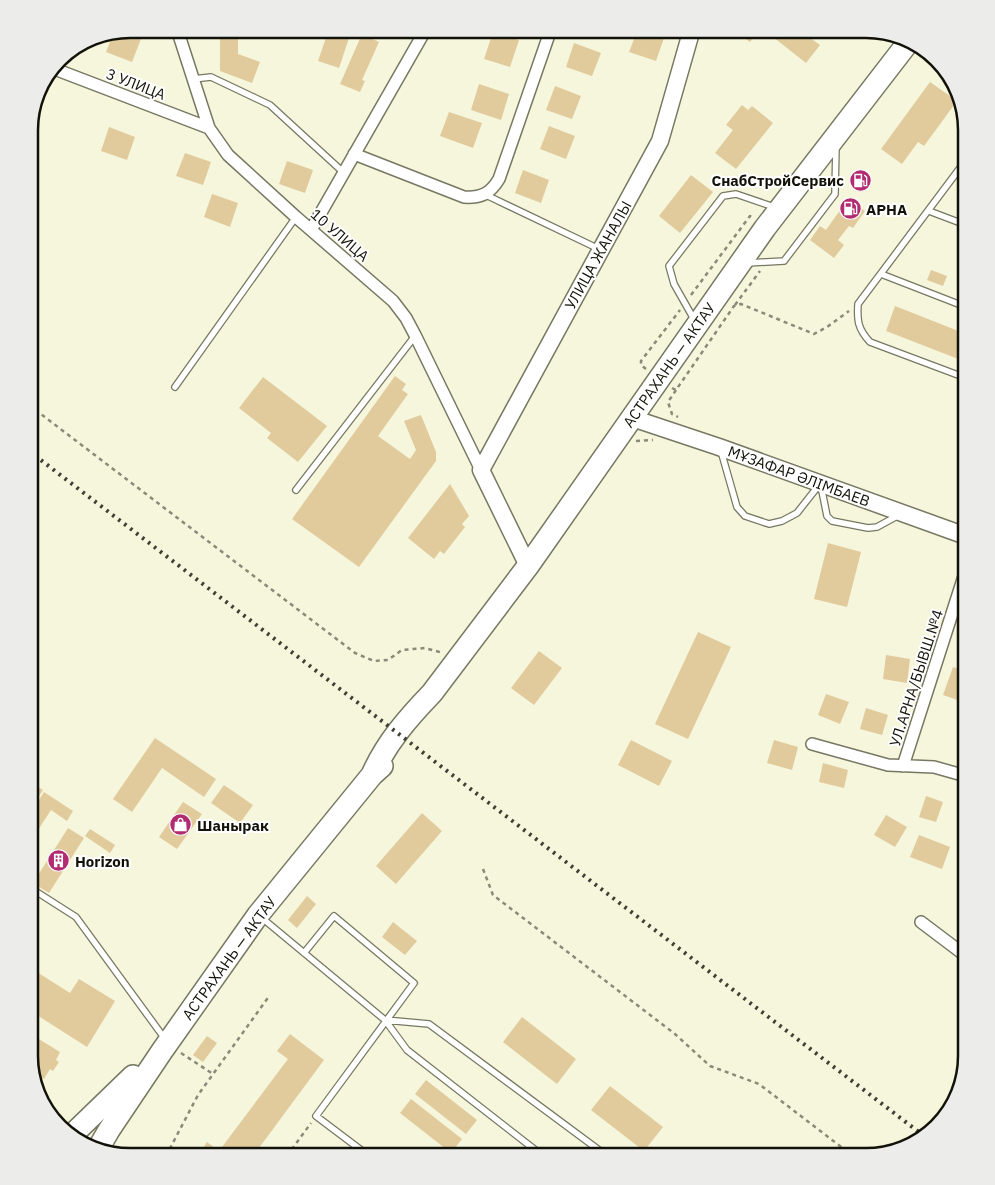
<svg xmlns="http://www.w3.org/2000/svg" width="995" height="1185" viewBox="0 0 995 1185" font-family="'IBM Plex Sans',sans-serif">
  <rect width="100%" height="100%" fill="#f5f6dc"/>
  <path fill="#e1cb9d" d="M220 29H238V54L260 62 252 83 220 71Z
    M329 29H352L339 68 318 61Z
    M638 29 664 38 656 61 629 52Z
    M732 29H760L750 42Z
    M780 29H798L820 45 806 63 773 37Z
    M119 31 141 39 132 62 106 52 114 32Z
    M493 32 519 40 510 67 484 59Z
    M362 34 379 42 362 80 365 81 360 92 340 84Z
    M574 43 601 53 592 76 566 67Z
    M939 63 946 68 947 73 945 75 935 69Z
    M930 82 957 101 924 146 918 142 902 164 881 149Z
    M479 84 509 94 501 120 471 110Z
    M555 86 581 96 572 119 546 110Z
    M742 105 748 110 752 106 773 123 736 169 715 153 733 130 726 125Z
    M449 112 482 123 473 148 440 136Z
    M549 126 575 136 566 159 540 149Z
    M109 127 135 137 127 160 101 151Z
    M185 153 211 162 203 185 176 176Z
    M287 161 313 170 305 193 279 184Z
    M523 170 549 180 541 203 515 193Z
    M691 175 713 192 680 233 659 216Z
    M966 184V206L959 203Z
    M212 194 238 203 230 227 204 217Z
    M848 199 865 211 853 228 849 226 838 240 844 245 834 258 810 240 820 226 826 230Z
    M931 270 947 276 943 286 927 280Z
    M895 306 966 334V362L886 331Z
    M395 376 406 384 402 390 408 394 378 436 410 459 416 450 404 421 421 415 436 452V461L359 567 292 519Z
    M263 377 327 426 298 462 267 438 271 433 239 408Z
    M450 484 469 516 462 524 465 527 444 554 440 551 434 559 408 538Z
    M828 543 861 552 847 607 814 599Z
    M698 632 731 647 688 739 655 724Z
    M539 651 562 668 534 705 511 688Z
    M886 655 910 659 907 683 883 679Z
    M953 667 966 671V703L943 695Z
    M826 694 849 702 840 724 818 715Z
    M866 708 888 715 882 735 860 729Z
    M155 738 216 779 204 797 162 768 132 812 113 799Z
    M631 740 672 761 659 786 618 765Z
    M774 740 798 747 792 770 767 763Z
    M823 763 848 770 844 788 819 782Z
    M29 781 43 790 30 810 29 809Z
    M224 785 253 805 240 823 211 803Z
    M44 792 73 811 67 821 51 810 29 844V815Z
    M926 796 943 802 936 822 919 817Z
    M183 802 202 814 177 849 159 837Z
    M422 813 442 831 396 884 376 866Z
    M886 815 907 827 895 847 874 835Z
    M68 828 84 838 49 893 33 883Z
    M90 829 115 845 110 853 85 836Z
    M919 835 950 847 942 869 910 857Z
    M307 896 316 904 297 928 288 920Z
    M393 922 417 941 405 955 382 937Z
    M29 929 39 936 29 950Z
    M29 967 70 993 79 979 115 1001 87 1047 29 1010Z
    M522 1017 576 1059 557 1084 503 1042Z
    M29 1033 60 1052 56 1060 59 1062 53 1071 50 1069 44 1079 35 1073 29 1056Z
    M290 1034 324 1060 253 1156H198L207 1142 219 1151 288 1059 277 1051Z
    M207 1036 217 1043 203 1062 193 1055Z
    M426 1080 477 1120 466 1134 415 1094Z
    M610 1086 663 1127 644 1151 591 1110Z
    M411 1099 462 1139 451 1153 400 1113Z"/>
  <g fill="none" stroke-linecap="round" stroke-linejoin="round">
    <defs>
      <path id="lane" d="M193 79 211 77 270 105 343 172
        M966 160 858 304C857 321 858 329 870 342L966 378
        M486 195 599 249
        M929 211 966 225
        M748 263 784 261 835 194 836 145
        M881 274 966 307
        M695 321 674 284 669 266 723 196 736 194 774 207
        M175 387 296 217
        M721 451 737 507 745 516 769 524 782 521 797 513 819 485
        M821 486 827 516 832 521 868 528 877 527 899 515
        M296 490 415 336
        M29 887 76 917 165 1039
        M262 918 385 1020 407 1050 543 1156
        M304 953 334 916 414 983 316 1116 369 1156
        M385 1020 429 1024 607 1156"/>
      <path id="street" d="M177 29 209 128 228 155 296 217 393 301 406 318 415 335 481 470
        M52 68 209 128
        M354 154 464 197C481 198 490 194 499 179L551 29
        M311 230 426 29
        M812 744 888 765 934 767 966 776
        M903 766 966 570
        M921 922 966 956"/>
      <path id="secondary" d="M632 418 719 447 966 536
        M528 566 481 470 660 141 692 29"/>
      <path id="highway" d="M372 775C386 743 408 718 432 693L528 566 765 228 910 40
        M72 1135 133 1076
        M98 1149 109 1130 162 1051 258 915 372 775 382 766"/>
    </defs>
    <use href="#lane" stroke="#777862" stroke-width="8"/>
    <use href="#street" stroke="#777862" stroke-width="14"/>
    <use href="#secondary" stroke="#777862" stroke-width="19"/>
    <use href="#highway" stroke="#777862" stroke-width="24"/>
    <path stroke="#898a78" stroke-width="2.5" stroke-dasharray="4 4" stroke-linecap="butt" d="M691 295 750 216 753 218
      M735 305 760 271
      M646 369 641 365V361L680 310
      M672 388 676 390 734 306 741 304 814 334 827 327 849 311
      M676 390 668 402 672 414 678 417
      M29 405 355 653 374 661 388 660 402 650 425 648 443 653
      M636 441 653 440
      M483 869 493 895 675 1034 710 1066 759 1084 853 1156
      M181 1053 213 1074
      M166 1156 198 1095 270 995
      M287 1156 311 1123"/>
    <use href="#lane" stroke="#fff" stroke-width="5.5"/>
    <use href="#street" stroke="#fff" stroke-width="11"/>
    <use href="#secondary" stroke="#fff" stroke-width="16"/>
    <use href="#highway" stroke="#fff" stroke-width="21"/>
    <path stroke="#3f3f33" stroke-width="4" stroke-dasharray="2.5 5" stroke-linecap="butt" d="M29 451 924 1136"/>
  </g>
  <defs>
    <symbol id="fuel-disc" viewBox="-11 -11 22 22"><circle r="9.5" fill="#b12b70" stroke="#fff"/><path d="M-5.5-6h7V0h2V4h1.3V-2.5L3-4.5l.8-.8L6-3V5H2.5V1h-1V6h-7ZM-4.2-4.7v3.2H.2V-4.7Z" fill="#fff"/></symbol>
    <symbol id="shop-disc" viewBox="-11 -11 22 22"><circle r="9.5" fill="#b12b70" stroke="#fff"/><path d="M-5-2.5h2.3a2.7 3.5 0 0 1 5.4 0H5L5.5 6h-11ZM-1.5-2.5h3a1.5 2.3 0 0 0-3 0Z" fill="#fff"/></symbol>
    <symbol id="building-disc" viewBox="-11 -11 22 22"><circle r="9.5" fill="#b12b70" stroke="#fff"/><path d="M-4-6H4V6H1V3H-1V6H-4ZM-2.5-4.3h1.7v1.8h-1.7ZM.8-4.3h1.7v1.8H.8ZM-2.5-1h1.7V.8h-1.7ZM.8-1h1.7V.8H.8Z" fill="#fff"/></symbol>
  </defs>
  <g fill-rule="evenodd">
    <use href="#fuel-disc" x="848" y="168" width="25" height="25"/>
    <use href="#fuel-disc" x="838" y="196" width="25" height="25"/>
    <use href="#shop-disc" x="168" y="812" width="25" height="25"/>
    <use href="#building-disc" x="46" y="848" width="25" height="25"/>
  </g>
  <g text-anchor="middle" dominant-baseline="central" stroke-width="4" stroke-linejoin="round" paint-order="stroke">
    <g font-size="15" fill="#121209" stroke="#fff">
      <text transform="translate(136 84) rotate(21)">3 УЛИЦА</text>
      <text transform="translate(340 235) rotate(41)">10 УЛИЦА</text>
      <text transform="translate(598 255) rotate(-61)">УЛИЦА ЖАНАЛЫ</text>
      <text transform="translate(669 365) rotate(-55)">АСТРАХАНЬ — АКТАУ</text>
      <text transform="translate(799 476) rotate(20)">МҰЗАФАР ӘЛІМБАЕВ</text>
      <text transform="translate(916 678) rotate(-72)">УЛ.АРНА/БЫВШ.№4</text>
      <text transform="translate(229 958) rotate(-54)">АСТРАХАНЬ — АКТАУ</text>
    </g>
    <g font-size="15" font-weight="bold" fill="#121209" stroke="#fff" text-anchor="start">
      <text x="844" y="180" text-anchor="end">СнабСтройСервис</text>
      <text x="866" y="209">АРНА</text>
      <text x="197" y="825">Шанырак</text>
      <text x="75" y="861">Horizon</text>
    </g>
  </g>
  <path d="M0 0H995V1185H0ZM130 38H866A92 92 0 0 1 958 130V1056A92 92 0 0 1 866 1148H130A92 92 0 0 1 38 1056V130A92 92 0 0 1 130 38Z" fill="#ececeb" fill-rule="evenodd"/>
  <path fill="none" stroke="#121209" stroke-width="2.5" d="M130 38H866A92 92 0 0 1 958 130V1056A92 92 0 0 1 866 1148H130A92 92 0 0 1 38 1056V130A92 92 0 0 1 130 38Z"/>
</svg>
